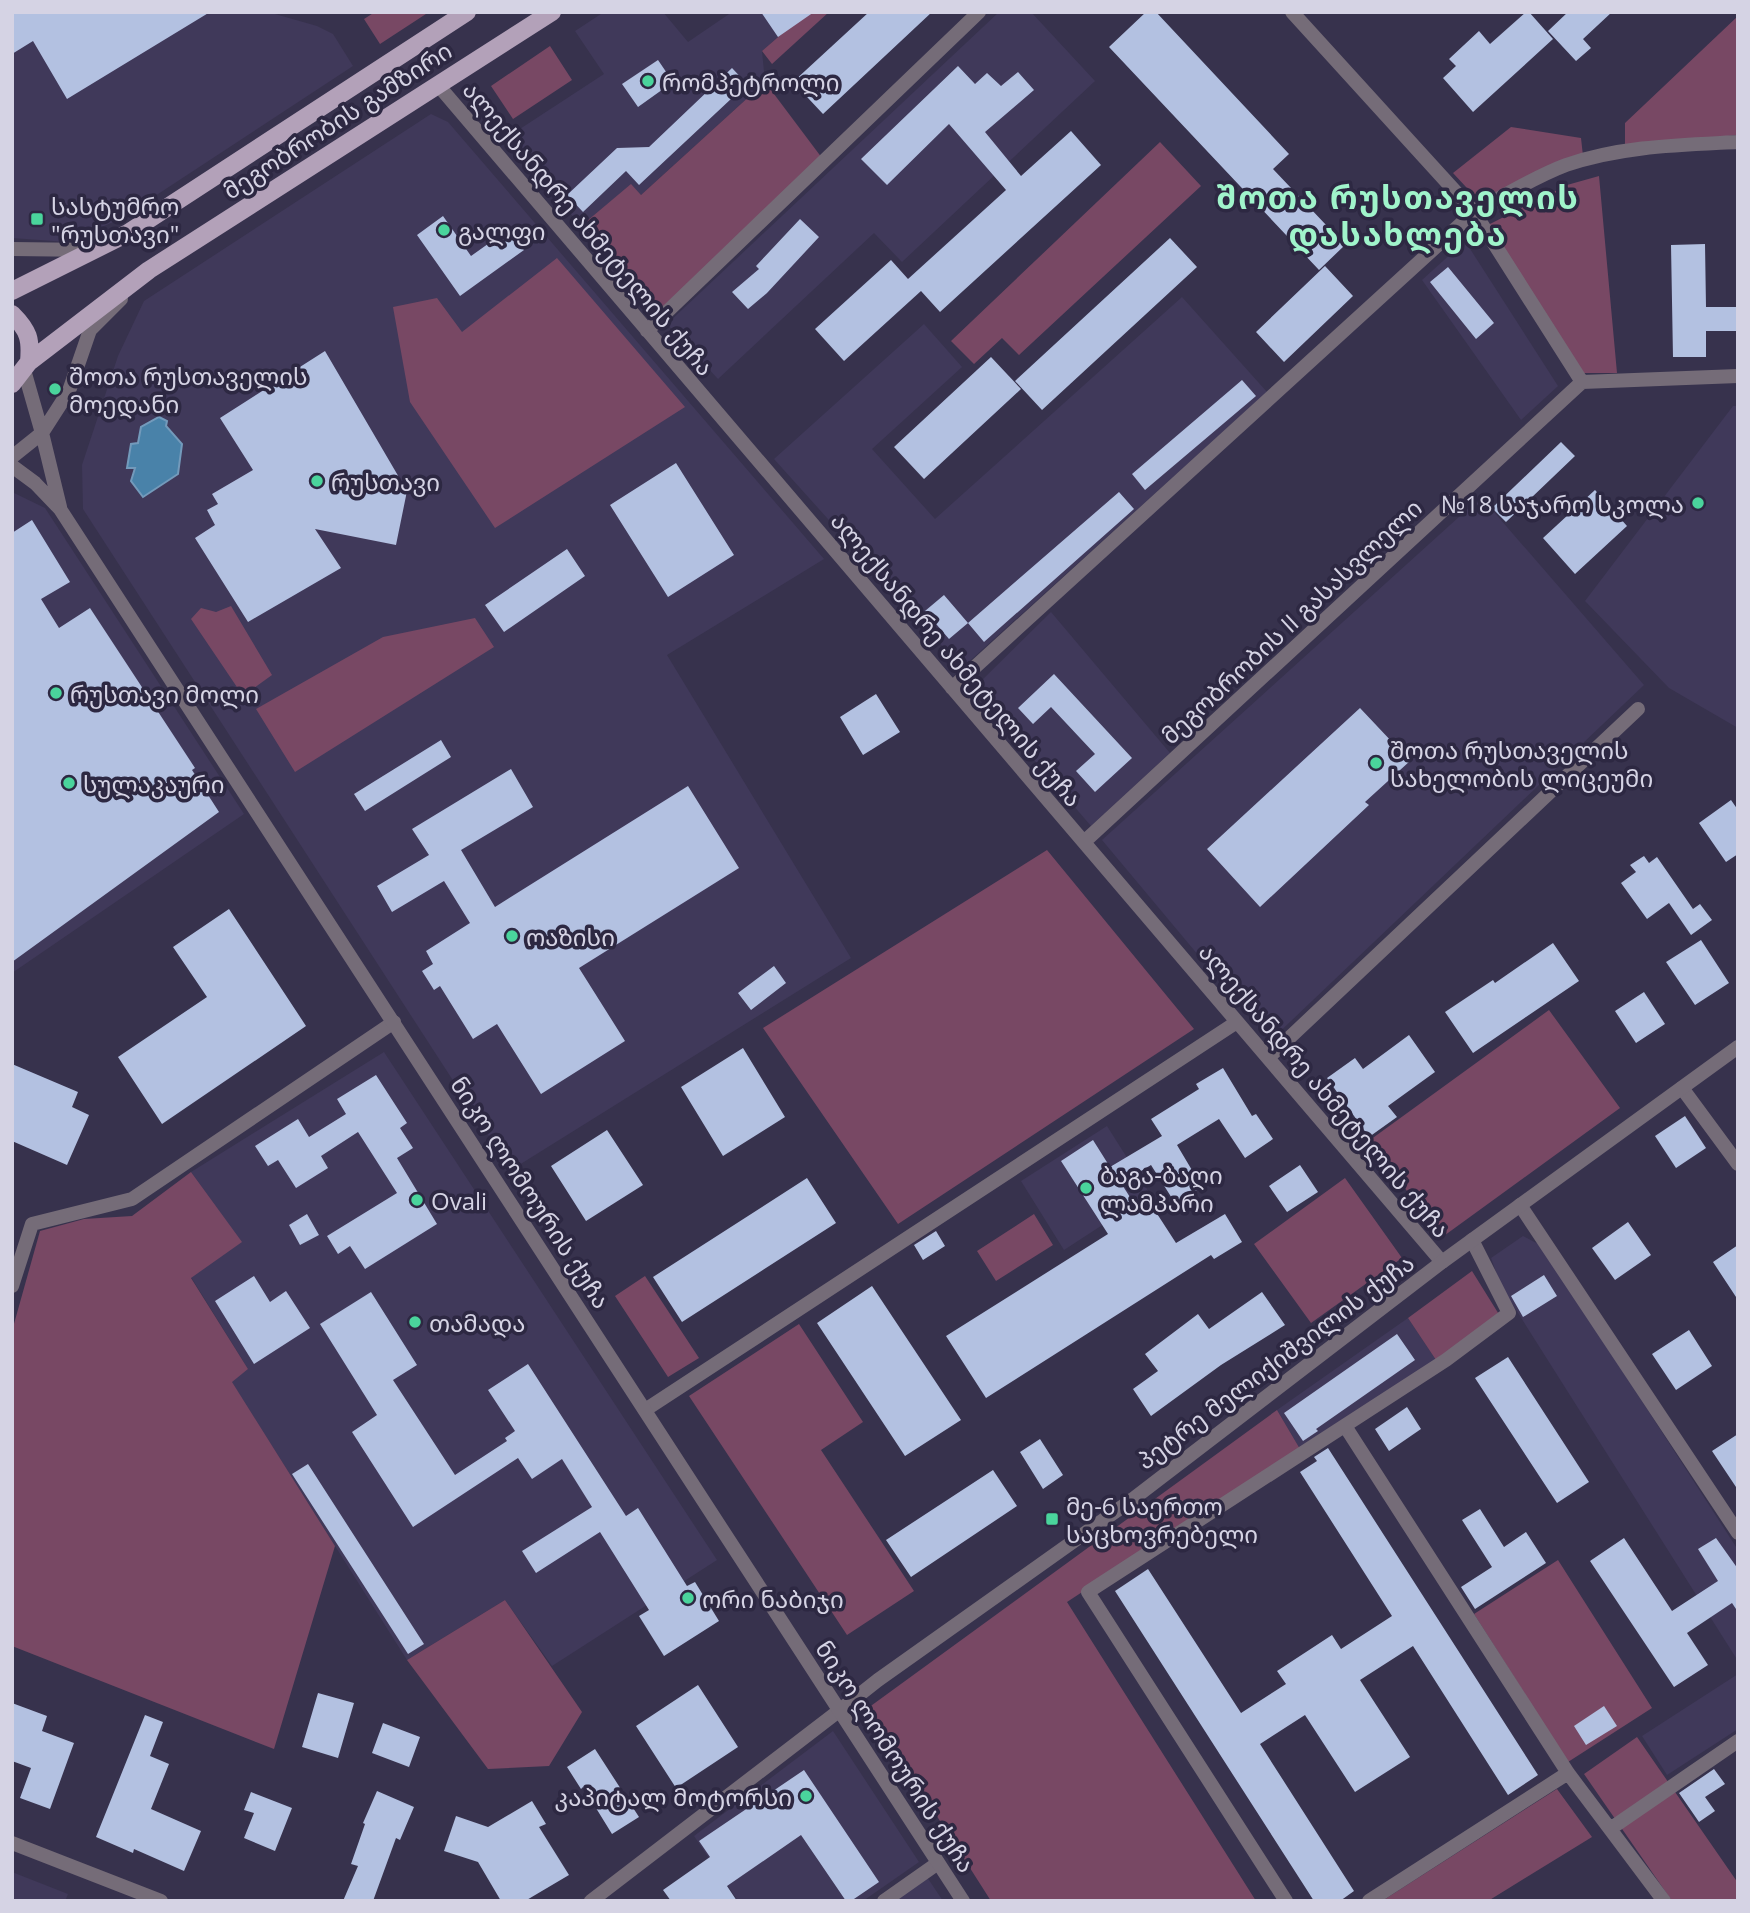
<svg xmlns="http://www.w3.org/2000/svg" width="1750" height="1913" viewBox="0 0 1750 1913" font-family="'Open Sans','Noto Sans Georgian',sans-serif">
  <rect width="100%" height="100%" fill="#37324d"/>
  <path fill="#40395a" d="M12 12H268L317 26 333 34 353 66 120 219 67 242 12 238Z
    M604 12H663L688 42 732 12H807L762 51 765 82 641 195 631 185 581 226 506 138 604 74 575 31Z
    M999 12H1031L1095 81 902 262 874 233 718 379 667 324Z
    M431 114 448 122 824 559 667 655 851 958 511 1170 83 509 82 465 118 356 144 301Z
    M1465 241 1558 386 1521 420 1422 280Z
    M1182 297 1267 392 962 668 774 459 924 324 962 367 872 449 935 519Z
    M1733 406H1738V728L1669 688 1585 601Z
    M12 492 45 508 244 814 12 973Z
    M1481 497 1644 685 1270 1041 1102 840Z
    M1051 612 1170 753 1091 826 973 689Z
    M384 1052 717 1560 552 1666 505 1600 407 1660 231 1381 248 1369 191 1277 241 1242 191 1172Z
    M1107 1126 1150 1194 1064 1250 1021 1181Z
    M1523 1236 1542 1246 1738 1550V1661L1501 1286 1491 1258Z
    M1408 1318 1438 1363 1300 1449 1277 1410Z
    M1738 1674V1729L1667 1775 1642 1736Z
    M833 1731 919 1862 863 1901H738L694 1836Z
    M12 1872 68 1894 65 1901H12Z
    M927 1877 943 1901H893Z"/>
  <path fill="#784864" d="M375 12H429L380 44 364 19Z
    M807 12H829L772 64 762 51Z
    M1738 16V135L1625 146V123Z
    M550 46 572 80 513 119 491 86Z
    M765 82 822 158 659 314 581 226 631 184 641 195Z
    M1511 127 1581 138 1583 156 1479 201 1453 173Z
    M1160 142 1201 186 1019 355 1002 338 974 364 951 341Z
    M1599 176 1617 373H1582L1488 225 1567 185Z
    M557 258 685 407 495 528 410 402 393 307 437 298 462 332Z
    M231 606 272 675 243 696 191 619 201 608 216 612Z
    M475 618 494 647 295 772 256 709 383 637Z
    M1047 850 1194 1029 898 1224 763 1028Z
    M1549 1010 1620 1108 1441 1238 1370 1140Z
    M191 1172 242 1242 191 1278 248 1369 232 1382 335 1546 274 1749 12 1646V1331L40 1231 84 1219 132 1216Z
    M1345 1178 1402 1258 1311 1323 1254 1244Z
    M1034 1214 1053 1245 996 1281 977 1251Z
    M1472 1271 1500 1316 1438 1363 1408 1318Z
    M645 1276 699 1358 668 1377 615 1296Z
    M799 1324 863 1422 821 1450 914 1591 847 1635 689 1396Z
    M1277 1410 1300 1449 1067 1602 1256 1901H991L868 1708Z
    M1558 1560 1652 1708 1568 1762 1474 1614Z
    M505 1600 582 1712 549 1766 488 1769 407 1660Z
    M1637 1737 1738 1883V1901H1672L1584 1774Z
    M1557 1789 1592 1837 1488 1901H1382Z"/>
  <path fill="#4982a9" stroke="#739abb" stroke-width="2" d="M159 417 167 421 166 426 182 444 178 474 143 497 131 481 135 468H127L131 444 138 443 141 427Z"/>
  <path fill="#b3c1e1" d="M12 12H210L67 99 33 41 12 54Z
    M761 12H814L778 37Z
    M869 12H932L823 114 793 82Z
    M1146 12H1156L1289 154 1273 169 1345 245 1319 270 1109 47Z
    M1526 12H1529L1553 39 1473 112 1443 78 1456 66 1449 59 1479 31 1490 44Z
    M1568 12H1612L1583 39 1591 48 1576 61 1548 31Z
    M658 60 673 82 638 107 622 84Z
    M958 66 975 84 987 73 1001 86 1018 72 1034 90 985 132 1021 176 1071 131 1101 165 940 312 921 291 844 361 815 329 891 260 908 279 1006 190 949 124 887 185 861 159Z
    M732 68 747 84 639 185 626 171 583 212 567 195 617 148 649 147Z
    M443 216 471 256 509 229 524 250 460 296 417 235Z
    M800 219 819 237 767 293 748 309 732 292 759 269 756 266Z
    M1170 238 1197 267 1042 410 1015 381Z
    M1705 244 1706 307H1738V331H1706V357H1673L1671 245Z
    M1325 266 1353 296 1284 362 1256 332Z
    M1448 267 1494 323 1476 339 1430 282Z
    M325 351 407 491 396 545 315 529 341 568 248 622 195 538 215 525 207 510 218 504 212 494 253 470 220 418Z
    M991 357 1021 389 924 479 894 447Z
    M1242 380 1256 396 1145 490 1132 474Z
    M1561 442 1575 456 1506 522 1492 508Z
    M676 463 734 555 668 597 610 505Z
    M1595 490 1627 526 1575 574 1543 538Z
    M1119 492 1134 509 984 642 968 623Z
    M32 520 70 582 41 599 59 628 90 608 195 768 192 770 219 812 12 962V533Z
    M567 549 585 576 504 632 485 605Z
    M944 595 968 623 949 639 925 611Z
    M1054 674 1132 758 1095 792 1076 771 1095 754 1051 707 1033 724 1018 708Z
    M876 694 900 732 863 755 840 717Z
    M1360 708 1410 761 1365 802 1369 805 1260 907 1207 849Z
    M441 740 451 757 365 811 354 794Z
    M511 769 533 807 461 850 495 907 688 786 739 868 579 968 625 1041 541 1094 497 1024 473 1039 440 986 434 990 422 971 433 964 426 951 470 923 444 881 392 912 377 886 429 855 412 829Z
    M1731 800 1738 810V854L1726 862 1699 823Z
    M1644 856 1649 863 1657 857 1693 909 1700 904 1712 920 1691 935 1669 903 1647 919 1621 883 1636 872 1630 865Z
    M229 909 306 1026 162 1124 118 1057 207 997 173 947Z
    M1701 940 1729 983 1695 1005 1666 962Z
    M1553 943 1579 981 1473 1053 1445 1012 1493 980 1495 983Z
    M774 966 786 983 751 1010 738 993Z
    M1644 992 1665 1024 1636 1043 1615 1011Z
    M1409 1035 1435 1072 1388 1106 1397 1117 1369 1137 1327 1078 1355 1058 1363 1069Z
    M743 1048 785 1117 723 1156 681 1087Z
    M12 1064 78 1092 72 1107 89 1115 67 1165 12 1141Z
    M1223 1068 1252 1116 1256 1114 1273 1139 1245 1158 1219 1119 1177 1145 1202 1187 1175 1203 1151 1165 1121 1183 1140 1213 1152 1206 1176 1243 1225 1214 1242 1242 1214 1259 1211 1255 986 1398 946 1336 1108 1234 1061 1161 1093 1140 1110 1167 1162 1136 1151 1119 1199 1089 1196 1084Z
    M376 1075 407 1123 400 1128 413 1148 397 1158 437 1224 365 1269 350 1246 338 1254 327 1236 397 1193 358 1132 321 1156 328 1168 296 1188 278 1160 268 1166 255 1146 298 1119 309 1137 346 1114 337 1099Z
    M1685 1116 1706 1148 1676 1168 1655 1136Z
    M607 1130 643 1185 586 1221 551 1166Z
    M1300 1165 1318 1192 1287 1212 1269 1186Z
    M807 1178 836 1223 682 1322 653 1277Z
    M307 1214 319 1235 300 1245 289 1225Z
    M1628 1222 1651 1255 1615 1280 1592 1248Z
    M936 1231 945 1246 923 1260 914 1245Z
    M1738 1245V1300L1713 1262Z
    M1544 1275 1557 1296 1523 1317 1511 1296Z
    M254 1276 270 1302 286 1291 310 1328 254 1364 215 1301Z
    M872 1286 961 1420 905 1456 817 1323Z
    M371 1292 417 1365 393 1380 455 1475 507 1441 505 1438 515 1431 488 1390 528 1364 626 1516 638 1508 687 1586 695 1582 719 1621 664 1656 639 1616 649 1610 600 1532 536 1573 522 1551 592 1507 562 1459 532 1479 518 1458 413 1527 352 1432 377 1415 320 1324Z
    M1262 1292 1285 1325 1221 1365 1151 1416 1133 1389 1158 1371 1145 1354 1198 1314 1209 1329Z
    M1689 1330 1712 1366 1676 1390 1652 1354Z
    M1397 1334 1415 1360 1316 1429 1318 1431 1303 1441 1284 1413Z
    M1508 1357 1589 1482 1557 1503 1475 1378Z
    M1407 1407 1421 1429 1389 1451 1375 1429Z
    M1738 1434V1490L1712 1451Z
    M1040 1439 1063 1475 1043 1489 1020 1452Z
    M1328 1448 1538 1775 1508 1795 1413 1646 1360 1680 1410 1757 1355 1792 1305 1715 1260 1744 1354 1891 1340 1901H1314L1115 1591 1148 1569 1241 1713 1286 1684 1277 1671 1332 1635 1341 1649 1392 1616 1300 1472 1317 1461 1314 1457Z
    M308 1464 424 1644 408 1654 292 1474Z
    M993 1470 1017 1506 911 1577 886 1540Z
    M1480 1509 1504 1547 1526 1532 1546 1563 1475 1609 1461 1587 1492 1567 1462 1520Z
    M1624 1538 1672 1611 1718 1581 1698 1549 1716 1538 1738 1569V1612L1732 1603 1687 1633 1708 1665 1674 1687 1590 1561Z
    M698 1685 738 1747 676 1788 636 1726Z
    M318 1693 354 1703 338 1758 302 1747Z
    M12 1703 47 1716 42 1731 74 1743 50 1809 20 1798 31 1768 12 1761Z
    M1604 1706 1617 1726 1586 1745 1574 1726Z
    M145 1715 163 1722 150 1756 169 1764 151 1809 201 1831 184 1871 134 1849 133 1853 96 1837Z
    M383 1723 420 1737 409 1767 372 1753Z
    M595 1749 639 1817 612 1834 583 1787 581 1789 567 1767Z
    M1714 1769 1725 1784 1705 1797 1715 1811 1699 1822 1679 1793Z
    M804 1770 879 1882 851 1901H846L801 1835 727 1886 737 1901H671L663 1890 710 1857 699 1841Z
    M377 1791 414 1807 400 1840 396 1838 373 1901H343L358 1866 351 1864 365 1824 363 1823Z
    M251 1792 292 1808 275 1851 244 1838 254 1813 244 1810Z
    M532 1801 546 1824 539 1827 569 1875 525 1901H501L478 1862 444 1851 456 1816 488 1827Z"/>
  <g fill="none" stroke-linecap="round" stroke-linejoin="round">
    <path stroke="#756c78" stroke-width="14" d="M1292 12 1474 212 1582 382
      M438 85 1442 1262
      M647 331 979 12
      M1582 382 1738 376
      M952 688 1474 212C1504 196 1534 177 1566 165 1621 146 1680 145 1738 142
      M1084 842 1582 382
      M1268 1058 1638 709
      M1682 1088 1738 1164
      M1520 1205 1738 1533
      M12 1286 32 1224 132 1199 394 1022
      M645 1410 1237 1022
      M1345 1426 1568 1773 1664 1901
      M1610 1829 1738 1741
      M12 1843 161 1901
      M591 1901 840 1710
      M884 1901 938 1863
      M1286 1901 1088 1592 1446 1360 1509 1313 1472 1240
      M1369 1901 1568 1773"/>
    <path stroke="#756c78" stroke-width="14" d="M12 249 93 250
      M24 370 42 433 60 507
      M12 457 42 433 69 391 90 330 121 299
      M12 466 35 483 60 509 963 1901
      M840 1710 878 1680 1133 1499 1442 1262 1738 1047"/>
    <path stroke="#b3a1b9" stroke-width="18" d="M12 291 128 233 467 12
      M12 314C29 331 31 339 29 362
      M12 384 29 362 149 270 552 12"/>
  </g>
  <g fill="#4ad49c" stroke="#2d2842" stroke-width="2.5">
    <circle cx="648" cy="81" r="7"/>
    <rect x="30" y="212" width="14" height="14" rx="3.5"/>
    <circle cx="444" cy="230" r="7"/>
    <circle cx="55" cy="389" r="7"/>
    <circle cx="317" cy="481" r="7"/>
    <circle cx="1698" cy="503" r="7"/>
    <circle cx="56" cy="693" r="7"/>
    <circle cx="1376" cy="763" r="7"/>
    <circle cx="69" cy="783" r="7"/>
    <circle cx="512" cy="936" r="7"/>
    <circle cx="1086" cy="1188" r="7"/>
    <circle cx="417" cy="1200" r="7"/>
    <circle cx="415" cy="1322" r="7"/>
    <rect x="1045" y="1512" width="14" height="14" rx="3.5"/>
    <circle cx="688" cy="1598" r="7"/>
    <circle cx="806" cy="1796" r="7"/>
  </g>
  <g text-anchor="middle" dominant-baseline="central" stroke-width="7" stroke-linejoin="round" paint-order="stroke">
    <g font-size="24" fill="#d5d3e4" stroke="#2d2842" text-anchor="start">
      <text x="662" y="81">რომპეტროლი</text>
      <text x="51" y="205">სასტუმრო<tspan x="51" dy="28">"რუსთავი"</tspan></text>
      <text x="458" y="230">გალფი</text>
      <text x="69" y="375">შოთა რუსთაველის<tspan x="69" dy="28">მოედანი</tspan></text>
      <text x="331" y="481">რუსთავი</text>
      <text x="1684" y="503" text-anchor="end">№18 საჯარო სკოლა</text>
      <text x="70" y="693">რუსთავი მოლი</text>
      <text x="1390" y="749">შოთა რუსთაველის<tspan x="1390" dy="28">სახელობის ლიცეუმი</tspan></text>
      <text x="83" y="783">სულაკაური</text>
      <text x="526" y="936">ოაზისი</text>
      <text x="1100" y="1174">ბაგა-ბაღი<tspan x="1100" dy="28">ლამპარი</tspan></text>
      <text x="431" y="1200">Ovali</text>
      <text x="429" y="1322">თამადა</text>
      <text x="1066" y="1505">მე-6 საერთო<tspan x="1066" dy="28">საცხოვრებელი</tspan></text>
      <text x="702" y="1598">ორი ნაბიჯი</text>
      <text x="792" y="1796" text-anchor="end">კაპიტალ მოტორსი</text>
    </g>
    <g font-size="24" fill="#d5d3e4" stroke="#2d2842">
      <text transform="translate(337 120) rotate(-33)">მეგობრობის გამზირი</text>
      <text transform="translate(589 228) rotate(50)">ალექსანდრე ახმეტელის ქუჩა</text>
      <text transform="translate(1291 621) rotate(-43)">მეგობრობის II გასასვლელი</text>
      <text transform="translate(957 659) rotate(50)">ალექსანდრე ახმეტელის ქუჩა</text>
      <text transform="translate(1325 1090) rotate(50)">ალექსანდრე ახმეტელის ქუჩა</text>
      <text transform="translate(531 1192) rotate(57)">ნიკო ლომოურის ქუჩა</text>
      <text transform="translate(1275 1361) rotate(-37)">პეტრე მელიქიშვილის ქუჩა</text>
      <text transform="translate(896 1756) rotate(57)">ნიკო ლომოურის ქუჩა</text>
    </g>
    <g font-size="32" font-weight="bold" letter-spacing="2" fill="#a0f4cb" stroke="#2d2842">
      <text x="1398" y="196">შოთა რუსთაველის<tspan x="1398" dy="37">დასახლება</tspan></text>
    </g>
  </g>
  <rect width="1750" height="1913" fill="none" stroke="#d5d3e4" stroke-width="28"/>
</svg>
